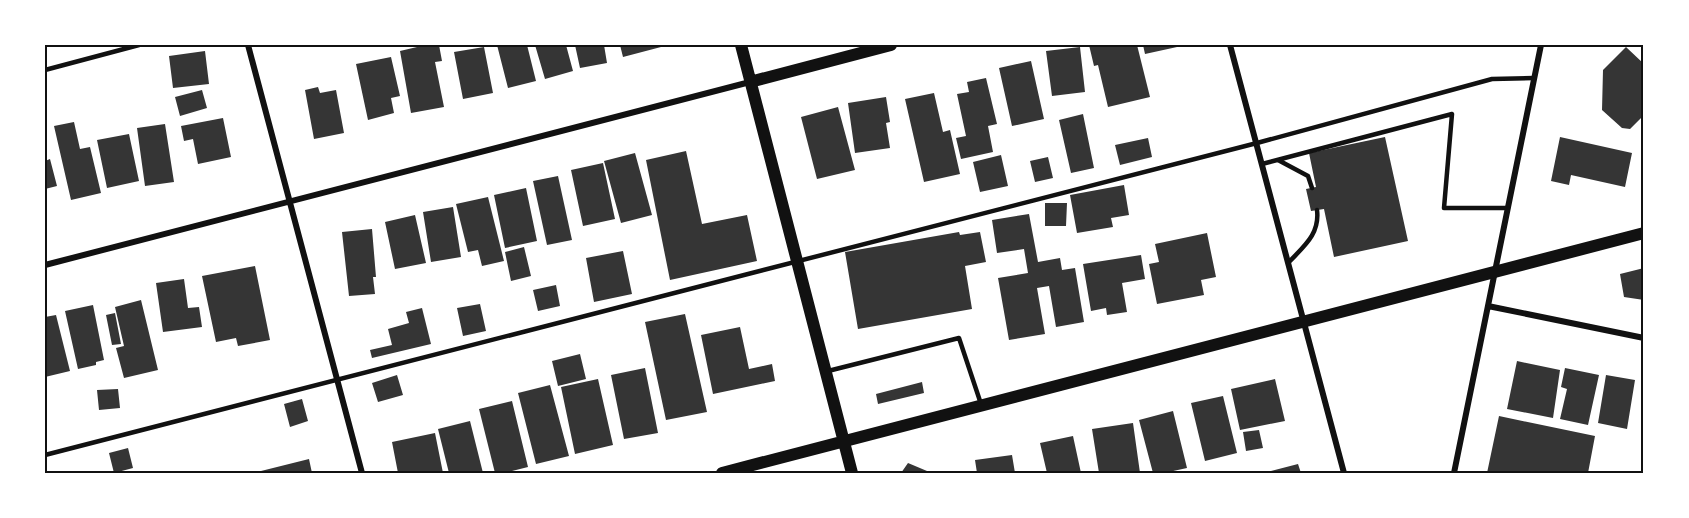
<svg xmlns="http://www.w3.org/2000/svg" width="1689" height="518" viewBox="0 0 1689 518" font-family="Inter,sans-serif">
  <rect width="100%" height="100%" fill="#fff"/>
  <path fill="#353535" d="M416 45H439L442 61 435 62 444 107 411 113 400 51 417 47Z
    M497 45H527L536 81 508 88Z
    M535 45H566L573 71 545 79Z
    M575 45H604L607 63 580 68Z
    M620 45H660L661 47 623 57Z
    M1089 45H1137L1150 97 1108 107 1098 65 1094 66Z
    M1143 45H1176L1177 47 1145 54Z
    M484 47 493 93 463 99 454 52Z
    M1080 47 1085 92 1052 96 1046 51Z
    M1626 47 1644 64V115L1630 129 1622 128 1602 110 1603 70Z
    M205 51 209 84 173 88 169 56Z
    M391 57 400 96 391 98 394 113 368 120 356 64Z
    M1031 61 1044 119 1012 126 999 68Z
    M986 78 997 124 988 126 993 152 961 159 956 138 966 136 957 94 969 92 967 82Z
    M318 87 320 93 336 90 344 133 314 139 305 90Z
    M202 90 207 108 180 116 175 97Z
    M934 93 943 132 950 130 960 174 924 182 905 99Z
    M886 97 890 122 886 123 890 148 855 153 848 103Z
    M838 107 855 170 817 179 801 117Z
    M1083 114 1094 168 1071 173 1059 120Z
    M223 118 231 157 198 164 193 139 184 141 181 126Z
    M74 122 80 149 90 147 101 193 71 200 54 126Z
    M165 124 174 182 145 186 137 128Z
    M129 134 139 181 107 188 97 140Z
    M1385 137 1408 241 1334 257 1324 209 1311 211 1306 189 1316 187 1309 153Z
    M1560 137 1632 153 1625 187 1571 175 1569 185 1551 181Z
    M1148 138 1152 157 1120 165 1115 145Z
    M686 151 702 224 747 215 757 261 670 280 646 160Z
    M635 153 652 215 621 223 604 161Z
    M1001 155 1008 186 980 192 973 162Z
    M1048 157 1053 178 1035 182 1030 161Z
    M50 159 57 186 45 189V161Z
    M603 163 615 219 583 226 571 170Z
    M558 176 572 240 547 245 533 181Z
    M1124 185 1129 215 1111 218 1113 227 1077 233 1070 195Z
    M526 188 537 241 505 248 494 195Z
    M488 197 504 261 482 266 478 250 468 252 456 204Z
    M1045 203H1067L1066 226H1045Z
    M453 207 461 257 431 262 423 212Z
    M1029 214 1038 262 1060 258 1062 270 1075 268 1084 322 1056 327 1049 286 1037 288 1045 334 1009 340 998 278 1028 273 1024 249 997 253 992 220Z
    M415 215 426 263 395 269 385 222Z
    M372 229 376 277H373L375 294 349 296 342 232Z
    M959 232 960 235 980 232 986 262 965 266 972 309 858 329 845 252Z
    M1207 233 1216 277 1201 280 1204 295 1157 304 1149 264 1159 262 1155 244Z
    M524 247 531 276 511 281 505 252Z
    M623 251 632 294 594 302 586 258Z
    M1141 255 1145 279 1122 283 1127 312 1107 315 1106 308 1091 311 1083 264Z
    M255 266 270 340 238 346 236 338 216 342 202 276Z
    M1644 268V300L1624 297 1620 274Z
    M184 279 188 308 199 307 202 327 163 332 156 283Z
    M556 285 560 306 538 311 533 290Z
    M141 300 158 370 124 378 116 348 124 346 115 307Z
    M480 304 486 331 463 336 457 308Z
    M93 305 104 360 96 362V365L78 369 65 311Z
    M422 308 431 344 372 358 370 350 392 345 388 329 409 323 406 312Z
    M115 313 121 344 112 345 106 315Z
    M685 314 707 412 666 420 645 322Z
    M56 315 70 371 45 377V317Z
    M740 327 749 369 772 364 775 381 713 394 701 335Z
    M580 354 586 379 558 386 552 361Z
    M1517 361 1560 370 1553 418 1507 409Z
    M645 368 658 433 624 439 611 375Z
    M1565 368 1599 375 1588 425 1560 419 1567 389 1561 387Z
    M397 375 403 395 378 402 372 383Z
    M1606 375 1635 380 1627 429 1598 423Z
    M598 379 613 445 575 454 561 387Z
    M1275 379 1285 421 1240 430 1231 389Z
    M922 382 924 393 878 404 876 394Z
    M550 385 569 456 536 464 518 393Z
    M118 389 120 408 99 410 97 390Z
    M1223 396 1237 453 1205 461 1191 403Z
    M302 399 308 421 290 427 284 404Z
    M512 401 528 467 504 473H495L479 409Z
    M1173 411 1187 468 1164 473H1153L1139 420Z
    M1499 416 1595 436 1588 473H1487Z
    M470 421 483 473H449L438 429Z
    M1133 423 1140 473H1099L1092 429Z
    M1259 430 1263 448 1246 451 1243 432Z
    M435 433 443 473H398L392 442Z
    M1073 436 1081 473H1047L1040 443Z
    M128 448 133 468 114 473 109 453Z
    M1012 455 1015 473H977L975 460Z
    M309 459 312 473H257V472Z
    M908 463 927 471V473H901Z
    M1298 464 1301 473H1267V472Z"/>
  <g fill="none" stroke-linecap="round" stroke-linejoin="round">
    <path stroke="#111" stroke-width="4.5" d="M45 70 139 45
      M1278 160 1308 176 1312 188
      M1262 164 1452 114 1444 208H1508
      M1289 262C1304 246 1320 234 1317 210
      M828 371 959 338 981 404
      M45 455 1257 143 1492 79 1534 78"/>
    <path stroke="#111" stroke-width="6" d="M248 45 362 473
      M1230 45 1344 473
      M45 265 750 82
      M1488 306 1644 338
      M1454 473 1541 45"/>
    <path stroke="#111" stroke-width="12" d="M741 45 852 473
      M750 82 891 45
      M722 473 1644 233"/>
  </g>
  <rect width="1689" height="518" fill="none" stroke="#ffffff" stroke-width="93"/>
  <rect x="46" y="46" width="1596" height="426" fill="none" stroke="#111" stroke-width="2"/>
</svg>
